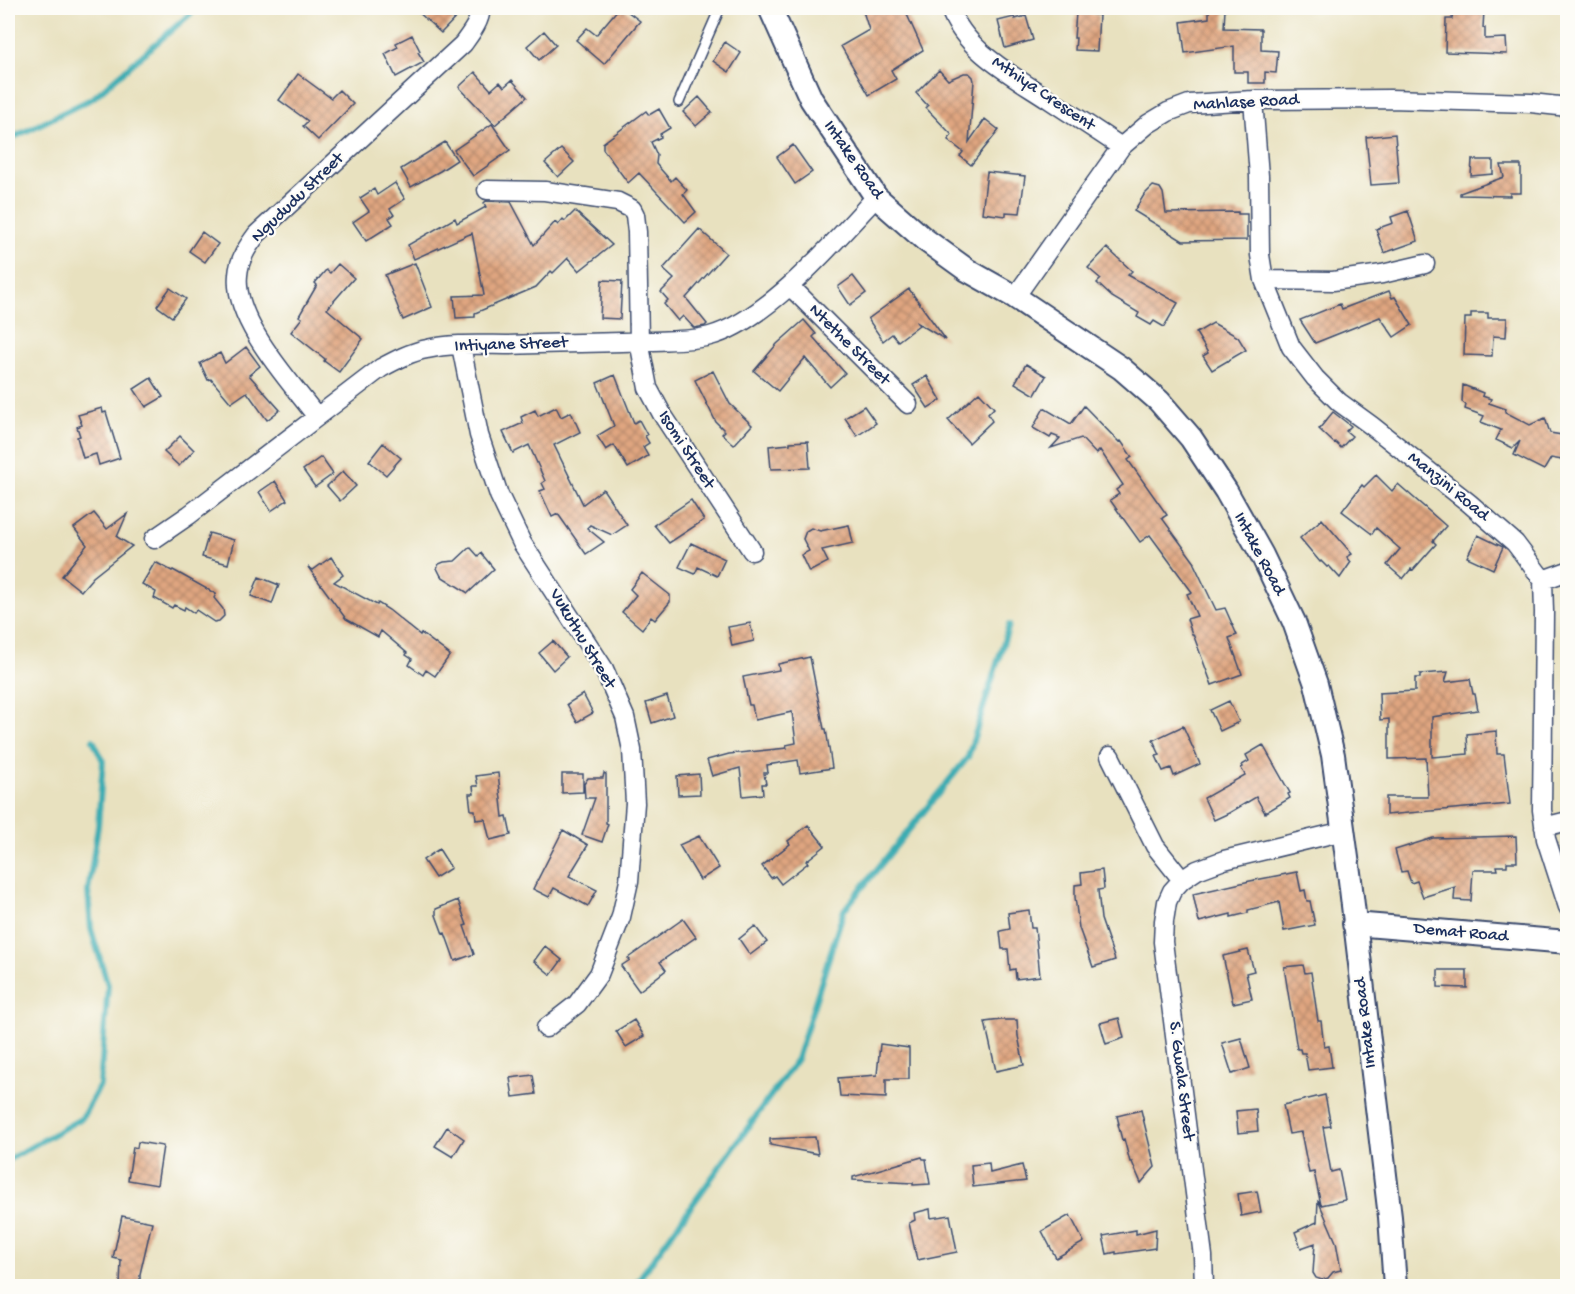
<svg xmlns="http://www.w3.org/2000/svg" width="1575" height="1294" viewBox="0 0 1575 1294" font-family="'Gochi Hand',sans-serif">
  <defs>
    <pattern id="building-cross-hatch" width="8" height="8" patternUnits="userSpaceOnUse" patternTransform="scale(1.5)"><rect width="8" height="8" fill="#e0a680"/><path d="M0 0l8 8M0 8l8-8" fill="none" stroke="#b5886c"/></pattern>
  </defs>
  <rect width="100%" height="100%" fill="#fdfcf7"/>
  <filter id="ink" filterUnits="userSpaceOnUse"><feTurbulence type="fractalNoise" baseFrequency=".0167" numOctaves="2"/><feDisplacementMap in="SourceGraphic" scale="12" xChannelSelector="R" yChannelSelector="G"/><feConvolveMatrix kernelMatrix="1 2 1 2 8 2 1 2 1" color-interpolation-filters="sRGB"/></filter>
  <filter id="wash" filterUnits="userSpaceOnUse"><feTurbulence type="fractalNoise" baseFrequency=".008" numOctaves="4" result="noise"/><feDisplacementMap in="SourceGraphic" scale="24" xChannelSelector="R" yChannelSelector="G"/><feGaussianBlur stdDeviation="1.35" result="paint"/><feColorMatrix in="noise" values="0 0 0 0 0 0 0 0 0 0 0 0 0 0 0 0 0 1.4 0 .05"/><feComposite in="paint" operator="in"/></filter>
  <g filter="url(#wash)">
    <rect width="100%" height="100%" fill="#e8e1bf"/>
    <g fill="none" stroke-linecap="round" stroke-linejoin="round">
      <path stroke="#3aacb2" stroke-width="6" d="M8 140 93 98 197 8
        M8 1160 82 1118 100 1085 108 985 91 929 88 891 98 826 103 761 93 740
        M634 1286 797 1059 844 910 968 757 1009 625"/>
    </g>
    <g id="blocks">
      <path fill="url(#building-cross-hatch)" d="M414 8H465L441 33Z
        M619 8H623L640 21 604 64 576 40 587 28 596 35Z
        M862 8H904L923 50 891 70 896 79 869 95 841 46 869 30Z
        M1209 9H1225L1224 28 1261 29V50L1278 51 1276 73 1265 72V83H1248V72H1234V46L1185 53 1181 22 1209 18Z
        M1453 9 1484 10 1483 28H1485V39L1506 38 1507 54 1445 52 1446 19H1452Z
        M1076 13 1099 15 1097 51 1075 50 1076 38H1074Z
        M1026 16 1033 40 1005 48 998 21 1014 17 1015 19Z
        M544 31 556 45 539 60 527 46Z
        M412 35 420 51 418 52 424 62 396 77 385 54 398 47 396 43Z
        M725 42 741 53 729 72 713 61Z
        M939 70 948 80 964 73H969L973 77 974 81 969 142 985 119 999 130 971 165 960 156 963 152 948 140 952 135 926 108 928 106 916 93Z
        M475 72 491 90 500 82 504 87 512 80 527 97 495 125 459 87Z
        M298 74 331 98 339 90 353 104 318 140 303 126 308 121 279 100Z
        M699 97 712 112 696 126 683 112Z
        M659 109 670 128 660 134 661 137 651 142 657 155 656 164 671 181 675 177 687 190 683 194 696 212 685 222 639 173 628 183 603 149V143L646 111 649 115Z
        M492 124 510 150 473 176 454 150Z
        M1395 134 1399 183 1371 185 1366 137Z
        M445 142 457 160 440 171 411 187 401 169Z
        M793 145 812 172 795 184 777 157Z
        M561 149 574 162 558 177 545 163Z
        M1472 160H1493V174L1471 176Z
        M1501 165H1521V193H1510V196L1460 195V193L1504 177Z
        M987 172 1025 176 1020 213 1006 212V216L982 213Z
        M395 183 405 199 390 209 394 215 389 218 393 224 366 241 353 222 369 211 360 198 374 189 377 195Z
        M1153 186 1160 188 1163 193 1166 213 1238 212V214H1247V240L1183 241 1134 211 1144 195Z
        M486 201 511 202 534 245 555 222 558 225 563 219 565 221 575 211 612 245 579 271 568 258 553 273 551 271 536 287 475 313V317L456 318 454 296 484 295 472 233 414 259 408 245 455 218 457 223 486 207 484 203Z
        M1408 211 1418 241 1384 253 1376 229 1393 223 1391 217Z
        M699 229 726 253 686 298 707 324 705 326 694 328 683 316 678 321 664 304 668 300 661 292 674 279 663 269Z
        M202 232 218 244 205 262 189 251Z
        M1107 248 1132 271 1128 275 1178 303 1164 327 1154 321 1151 325 1137 317 1139 313 1112 297 1097 283 1101 279 1088 268Z
        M415 263 432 307 403 320 385 275Z
        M338 264 354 278 327 309 363 339 339 372 324 361 325 359 291 332 302 318 299 316 317 285 315 283 326 270 330 273Z
        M853 276 866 293 850 305 838 287Z
        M602 280 622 281 620 319 600 318Z
        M170 288 186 299 172 317 157 306Z
        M909 289 946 340 916 322 919 325 898 341 892 334 883 341 868 319Z
        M1389 291 1392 298 1395 297 1412 325 1394 337 1380 317 1315 343 1300 320 1340 304 1342 309Z
        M1471 313H1488V318H1507L1506 337 1493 336 1492 356 1464 355 1465 318H1471Z
        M804 320 816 334 813 337 845 373 830 387 805 358 778 391 754 371 777 344Z
        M1213 323 1238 337 1246 350 1212 370 1203 356 1208 353 1196 333Z
        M246 347 260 366 249 375 280 410 267 420 247 392 231 403 211 379 208 380 200 363 220 353 225 363Z
        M1026 364 1046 376 1035 395 1015 383Z
        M713 371 730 404 752 425 734 445 722 434 725 431 716 422 695 380Z
        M615 375 634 423 639 420 647 435 645 436 649 443 643 447 648 456 628 468 614 445 606 450 597 436 614 426 597 383Z
        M927 376 941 400 928 408 913 385Z
        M151 378 163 397 146 407 134 389Z
        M1463 385 1483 393 1482 396 1491 399 1489 403 1506 409 1505 412 1530 425 1545 418 1550 433 1568 436V461L1551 458 1544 470 1514 455 1520 441 1513 448 1496 440 1501 430 1481 422 1484 416 1465 409 1466 405 1462 402Z
        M979 392 994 408 988 414 992 421 969 443 948 420Z
        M864 406 876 423 857 436 845 418Z
        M1084 406 1119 442 1121 441 1132 457 1128 460 1167 515 1162 518 1195 563 1194 564 1216 610 1225 608 1237 635 1229 638 1242 674 1212 685 1193 634H1192L1187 619 1197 616 1187 594 1192 592 1150 535 1140 542 1110 500 1119 494 1116 490 1123 485 1100 450 1096 454 1081 438 1051 448 1060 438 1052 435 1050 438 1033 428 1044 408 1071 424Z
        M556 407 561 417 571 412 580 432 554 445 583 504 603 489 627 525 612 535 590 525 587 528 604 542 586 554 558 514 552 517 540 491 545 489 542 483 545 481 529 445 513 453 503 432 523 423 521 417 535 410 538 416Z
        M102 408 103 413 106 412 120 458 99 465 96 454 83 458 77 437 80 436 77 427 82 425 78 415Z
        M1333 412 1351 426 1346 431 1352 436 1341 448 1335 442 1334 443 1319 429Z
        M180 436 194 450 179 466 164 452Z
        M808 441 810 468 771 469 769 446 790 444V442Z
        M383 443 401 458 386 475 369 461Z
        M321 457 333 474 315 487 303 470Z
        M343 471 356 486 340 501 327 486Z
        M1376 475 1392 491 1398 484 1446 526 1433 541 1436 544 1413 570 1411 569 1403 579 1387 565 1400 549 1376 528 1372 534 1342 511 1362 485 1364 487Z
        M275 481 287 500 271 511 259 492Z
        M691 500 704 520 669 543 654 525Z
        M94 513 107 529 127 514 117 537 132 546 93 577 81 591 62 576 87 545 74 528Z
        M1322 519 1352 554 1347 557 1351 562 1340 578 1329 566 1327 567 1321 561 1320 562 1300 538Z
        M849 525 853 543 822 550 828 562 809 572 801 555 809 551 803 539 806 531 811 528 820 531Z
        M209 533 234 540 228 564 202 557Z
        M1478 535 1503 547 1493 569 1467 557Z
        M691 543 725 559 717 576 698 567 695 574 679 567Z
        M470 547 478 556 481 553 494 569 468 593 441 576 437 568 439 564 444 562 455 561Z
        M331 557 343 575 334 582 377 605 378 603 389 610 420 635 421 633 450 655 435 676 426 670 423 675 409 665 412 659 406 655 407 653 381 631 378 637 346 619 308 567 313 570Z
        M155 562 172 571 173 570 216 594 214 598 223 609 224 616 219 621 214 622 196 610 194 613 185 607 184 610 174 605 172 608 154 598 156 592 142 584Z
        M642 573 670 595V602L655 620 651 617 642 629 622 612 636 595 630 589Z
        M259 577 279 585 272 604 251 596Z
        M750 623 754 641 732 646 728 627Z
        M553 641 567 657 553 670 539 653Z
        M810 657 824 729H826L832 768 800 773 798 760 767 765 768 773H764L766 784H762L763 794 743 796 740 768 712 776 707 760 729 754 787 748 786 745 796 743 792 712 755 720 752 705H749L743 677 779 670 778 664Z
        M1448 672 1445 682 1470 679 1473 694H1475L1478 710 1432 717V757L1468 754 1467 734 1496 731 1497 754H1504L1510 804 1386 815V797H1428L1426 758 1389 759V719L1380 720 1379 693 1415 691V678H1420V674Z
        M583 694 593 713 577 722 567 704Z
        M667 696 673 716 652 723 646 703Z
        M1229 701 1239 722 1220 731 1210 710Z
        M1183 726 1200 764 1174 776 1171 768 1163 771 1156 756 1160 755 1153 740Z
        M1263 745 1290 793 1288 794 1290 798 1265 813 1256 797 1229 813 1214 820 1204 798 1245 775 1241 768 1243 767 1242 765 1249 761 1246 755Z
        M498 773 503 817 507 816 511 835 490 840 485 819 476 820 475 810H471L469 794H474L473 786H478L476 776Z
        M604 773 606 774V823L608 824 602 842 582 835 595 798H585L584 784 588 778H603Z
        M562 774H583V792L562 793Z
        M699 774 700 794 678 795 677 776Z
        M808 825 825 846 806 861 808 863 781 884 775 876 771 878 762 866 790 844 788 841Z
        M563 830 588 845 569 876 597 890 588 906 554 888 549 897 533 889Z
        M699 836 719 868 700 880 679 845Z
        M1516 836 1517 862H1507V866H1497L1498 870H1473L1471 901 1454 900 1455 887 1423 897 1417 881 1411 883 1407 871 1401 872 1395 850 1433 838Z
        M439 849 451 868 435 878 423 860Z
        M1102 870 1104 889 1098 890 1101 919 1115 960 1093 967 1079 928 1075 897V885L1082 884 1081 873Z
        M1297 872 1301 891 1305 890 1307 901H1310L1315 925 1284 931 1279 902 1248 910V913L1231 917V914L1199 922 1193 894 1250 881Z
        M458 900 467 925 464 926 474 954 455 961 445 933 443 934 436 915V909Z
        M1029 910 1031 928H1035L1040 976 1016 979 1015 969 1010 970 1008 949H1002L1000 931 1010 929 1008 913Z
        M683 919 696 937 660 962 666 970 639 991 621 966 630 960 628 958Z
        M755 926 767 942 750 955 739 939Z
        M545 946 562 960 551 975 534 961Z
        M1248 950 1254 971 1246 973 1252 999 1233 1003 1223 956Z
        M1303 965 1305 973 1311 972 1318 1021H1321L1324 1047 1329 1046 1332 1067 1308 1070 1305 1053H1301L1300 1049H1297L1284 967Z
        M1438 970H1467V988L1438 987Z
        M1119 1018 1124 1038 1106 1044 1100 1023Z
        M634 1020 644 1036 626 1047 616 1031Z
        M1001 1020H1017L1018 1036 1024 1065 996 1071 985 1022Z
        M1241 1038 1250 1068 1232 1074 1222 1043Z
        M880 1044 909 1048V1079H886V1098L840 1096 838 1078 877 1075Z
        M533 1075 536 1094 513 1097 510 1078Z
        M1325 1095 1331 1126 1323 1127 1331 1172 1339 1170 1345 1200 1321 1205 1314 1172 1309 1173 1301 1132 1289 1134 1283 1105Z
        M1256 1109 1258 1131 1238 1133 1236 1111Z
        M1141 1110 1155 1167 1141 1183 1132 1162H1130L1124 1139 1122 1140 1118 1124H1119L1117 1116Z
        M447 1127 464 1139 453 1157 435 1146Z
        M815 1137 818 1154 770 1145V1139Z
        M138 1142 163 1146 157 1185 128 1180 133 1147 137 1148Z
        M922 1157 923 1159H926L930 1184 913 1185V1183L853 1180V1177Z
        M989 1163 990 1173 1022 1165 1026 1181 973 1187 971 1165Z
        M1257 1191 1261 1212 1241 1216 1238 1194Z
        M1318 1200 1336 1242 1341 1270 1333 1272 1328 1278 1322 1280 1316 1278 1313 1273 1315 1243 1301 1248 1295 1232 1317 1222Z
        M930 1209 931 1218 950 1215 957 1252 917 1260 909 1223 915 1220 914 1213Z
        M1070 1215 1084 1242 1056 1258 1042 1231Z
        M122 1216 152 1222 140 1274V1287H120L121 1260 113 1258Z
        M1156 1229 1155 1248 1116 1254V1252L1107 1254 1103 1236 1136 1230V1234Z"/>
    </g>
  </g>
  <g filter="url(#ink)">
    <use href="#blocks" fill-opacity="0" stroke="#3a4a6d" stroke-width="1.5"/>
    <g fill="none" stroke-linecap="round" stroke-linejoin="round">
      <defs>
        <path id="service" d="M679 102 720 8"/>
        <path id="minor" d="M950 8C963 49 1012 75 1047 98 1071 114 1096 130 1121 147
          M1253 100 1259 176 1260 255 1264 280 1291 347 1315 378 1339 402 1372 426 1469 503 1515 543 1543 580 1544 612 1542 810 1546 839 1568 907
          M487 190 545 191 618 202 632 209 635 215 637 232 639 341 648 388 662 414 752 551
          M1264 280 1333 281 1382 274 1425 264
          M790 286 908 404
          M1015 297 1121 147 1148 124 1168 112 1189 104 1253 100 1390 99 1531 103 1568 107
          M461 346 479 435 499 495 522 543 604 669 625 717 632 750 635 803 629 881 621 917 599 974 577 1004 546 1028
          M317 417C291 382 233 321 238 275 239 259 248 246 257 234L463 44C471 33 480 22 481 8
          M154 539 189 515 381 368C396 360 411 352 427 349 452 343 483 345 509 345 556 343 604 343 651 341 669 340 692 341 710 336 767 321 836 240 876 197
          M1543 580 1568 571
          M1110 756 1155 846 1182 880
          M1544 827 1568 821
          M1204 1286 1203 1256 1163 942 1164 921 1167 902 1172 891 1182 880 1197 870 1224 860 1344 831"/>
        <path id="tertiary" d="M770 8 811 99 876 197 924 239 967 270 1015 297 1121 368 1159 401 1191 438 1226 491 1262 555 1294 622 1316 684 1333 755 1350 880 1390 1217 1395 1286
          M1354 924 1568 942"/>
      </defs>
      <use href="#service" stroke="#3a4a6d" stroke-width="12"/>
      <use href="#minor" stroke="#3a4a6d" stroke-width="21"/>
      <use href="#tertiary" stroke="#3a4a6d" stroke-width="26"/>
      <use href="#service" stroke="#fff" stroke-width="9"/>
      <use href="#minor" stroke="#fff" stroke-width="18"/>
      <use href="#tertiary" stroke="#fff" stroke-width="22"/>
    </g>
  </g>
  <g text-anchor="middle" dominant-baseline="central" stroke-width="4.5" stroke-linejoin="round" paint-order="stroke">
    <g font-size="18" fill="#1b2f5e" stroke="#fdfcf7">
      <text transform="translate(1043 94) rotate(34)">Mthiya Crescent</text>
      <text transform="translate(1246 103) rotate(-3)">Mahlase Road</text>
      <text transform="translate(853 160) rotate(55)">Intake Road</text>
      <text transform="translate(298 198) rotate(-44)">Ngududu Street</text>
      <text transform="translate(511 345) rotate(-2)">Intiyane Street</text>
      <text transform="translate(849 345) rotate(45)">Ntethe Street</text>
      <text transform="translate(686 450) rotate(57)">Isomi Street</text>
      <text transform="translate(1448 487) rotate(39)">Manzini Road</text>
      <text transform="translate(1259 554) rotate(62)">Intake Road</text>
      <text transform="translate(582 639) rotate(59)">Vukuthu Street</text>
      <text transform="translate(1461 933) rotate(5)">Demat Road</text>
      <text transform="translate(1366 1023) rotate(-97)">Intake Road</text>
      <text transform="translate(1181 1081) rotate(83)">S. Gwala Street</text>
    </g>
  </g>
  <rect width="1575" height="1294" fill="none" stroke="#fdfcf7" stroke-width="30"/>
</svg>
